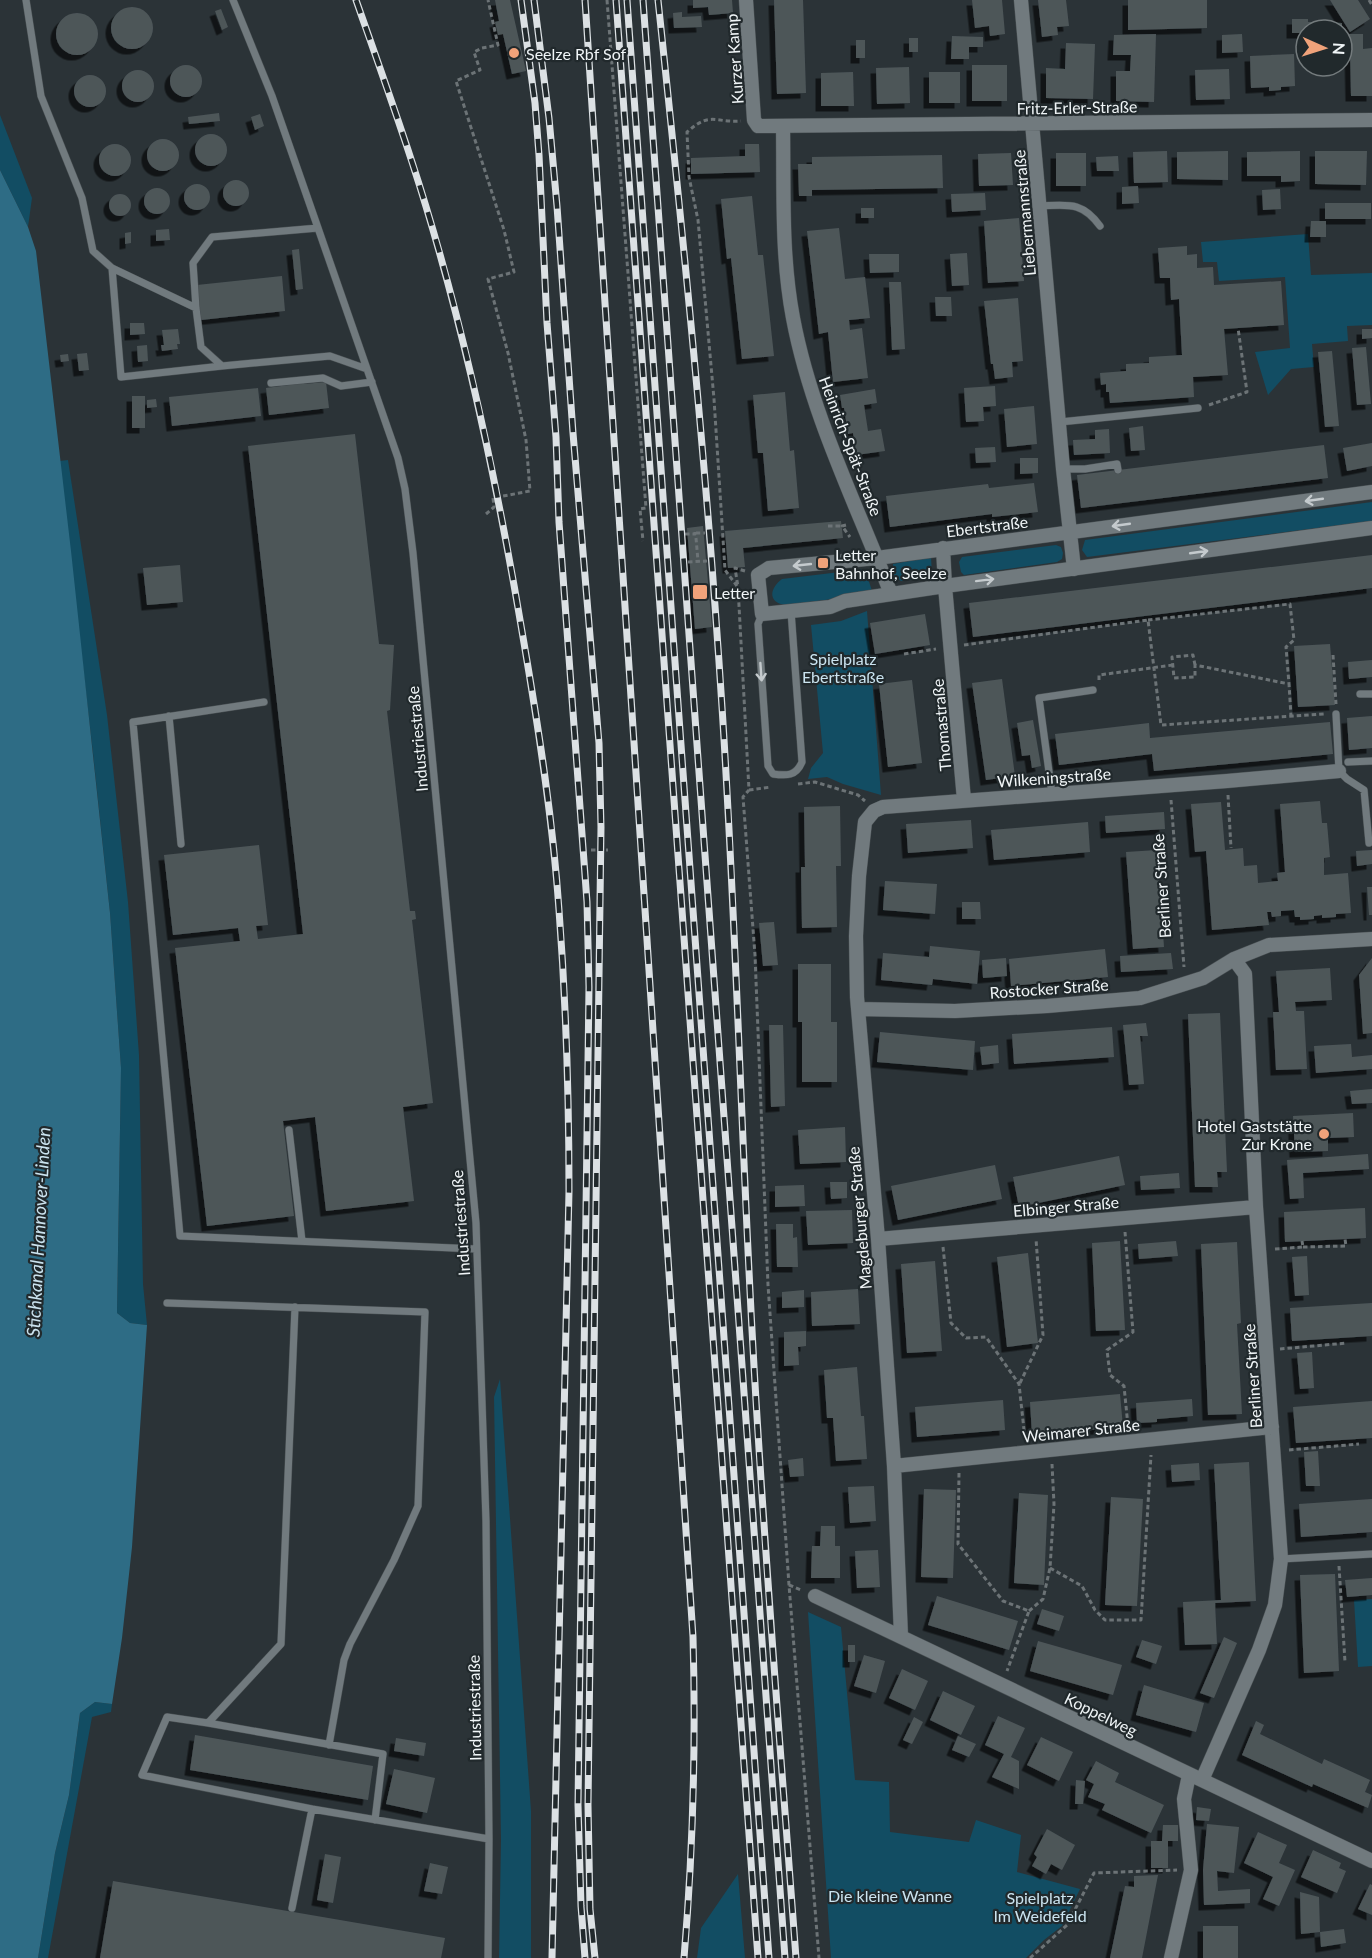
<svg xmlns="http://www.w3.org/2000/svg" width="1372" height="1958" viewBox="0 0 1372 1958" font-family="Lato,sans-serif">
  <defs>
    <filter id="shadow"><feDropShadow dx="-5.5" dy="5.5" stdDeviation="0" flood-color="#0009"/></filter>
  </defs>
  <rect width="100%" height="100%" fill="#2b3337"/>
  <path fill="#124d63" d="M0 115 32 198 28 227 0 170Z
    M1308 234 1311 275 1372 273V325L1347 326 1348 341 1312 344 1314 367 1291 369 1268 395 1255 352 1290 348 1285 277 1219 281 1217 262H1203L1201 242Z
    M68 460 107 715 128 902 139 1055 143 1284 147 1325 130 1323 117 1313 121 1068 110 913 93 753 59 461Z
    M1372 502V521L1087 557 1082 550 1085 540Z
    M1056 545 1061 547 1063 553 1062 559 1057 562 964 575 961 572 959 562 962 557Z
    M931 557 932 576 901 581 893 575V564Z
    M865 569 873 594 785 605C767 602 770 588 782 579Z
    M867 611 881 795 843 784 827 777 808 779 811 768 823 753 811 625 841 621Z
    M500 1379 531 1811V1958H499L501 1840 494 1397Z
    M1372 1599V1666L1358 1667 1354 1600Z
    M808 1612 841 1627 855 1780 889 1782 890 1832 969 1842 976 1820 1021 1835 1017 1872 1080 1889 1062 1926 1044 1940 1026 1958H831Z
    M95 1702 112 1704 111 1712 92 1717 48 1958H38L55 1853 69 1795 80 1713Z
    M738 1874 745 1958H697L701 1928Z"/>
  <path fill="#2e6c85" d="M0 170 28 227 36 251 71 551 110 913 121 1068 117 1313 130 1323 147 1325 132 1547 122 1638 112 1704 95 1702 80 1713 69 1795 55 1853 38 1958H0Z"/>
  <path fill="#4d5659" filter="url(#shadow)" d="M495 0H510L526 71 512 74 503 34 498 35 495 22 499 21Z
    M693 0H732L733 13 709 15 708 7 693 8Z
    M774 0H803L806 93 777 94Z
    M972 0H1002L1005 34 990 36 989 26 975 28Z
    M1038 0H1066L1069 26 1057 27 1058 35 1042 37Z
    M1128 0H1207V28L1128 30Z
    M1330 0H1358L1370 19 1350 32Z
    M111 28a21 21 0 1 1 42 0a21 21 0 1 1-42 0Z
    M221 9 228 27 222 30 215 11Z
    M682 12V17L701 16 702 27 674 28 673 13Z
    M56 34a21 21 0 1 1 42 0a21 21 0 1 1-42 0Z
    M1292 19H1308V22L1342 23V30H1306V33H1292Z
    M1156 34 1154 102 1116 101V71H1130L1131 55H1113L1114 35Z
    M1242 34 1243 52 1222 53V35Z
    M1342 34H1363V49L1372 48V96H1351L1350 49H1342Z
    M952 36 983 37V47H969V59H951Z
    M909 38H918V52H909Z
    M856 40H865V58H856Z
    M1066 43 1095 44 1093 99 1046 98V68L1065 69Z
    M1294 54 1295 86 1281 87V90L1269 91V87L1251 88 1250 56Z
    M170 81a16 16 0 1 1 32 0a16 16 0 1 1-32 0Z
    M972 65H1007V101H972Z
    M909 67 910 103 877 104 876 68Z
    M1229 69 1230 99 1196 100 1195 70Z
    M122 86a16 16 0 1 1 32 0a16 16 0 1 1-32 0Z
    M853 72 854 106H821V73Z
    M929 72H960V103H929Z
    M74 91a16 16 0 1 1 32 0a16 16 0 1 1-32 0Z
    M219 113 220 121 189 124 188 117Z
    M260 114 264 126 255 130 251 117Z
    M195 150a16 16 0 1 1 32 0a16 16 0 1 1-32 0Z
    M147 155a16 16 0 1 1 32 0a16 16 0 1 1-32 0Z
    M99 160a16 16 0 1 1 32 0a16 16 0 1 1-32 0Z
    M745 144H759L760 172 691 174V158L745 156Z
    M1167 151 1168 182 1134 183 1133 152Z
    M1228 151V180L1177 179V152Z
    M1300 151V181L1281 182V176H1247V152Z
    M1315 151H1367L1366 185 1315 184Z
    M1011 153 1013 185 979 186 978 154Z
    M1056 153H1086V186H1056Z
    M942 155 943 188 812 190V196H799L798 164H812V157Z
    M1118 156 1119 171H1097L1096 157Z
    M223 193a13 13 0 1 1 26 0a13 13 0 1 1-26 0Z
    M184 197a13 13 0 1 1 26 0a13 13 0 1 1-26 0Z
    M1138 186 1139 203 1122 204V187Z
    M144 201a13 13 0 1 1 26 0a13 13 0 1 1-26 0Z
    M1280 189 1281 209 1263 210 1262 190Z
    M985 193 986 210 952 212 951 194Z
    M109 205a11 11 0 1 1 22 0a11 11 0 1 1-22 0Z
    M752 196 758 255H763L774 356 742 359 731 258 727 259 721 199Z
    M1325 203H1371V219H1325Z
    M861 208H874V218H861Z
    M1019 218 1024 281 988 283 984 221Z
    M1311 221H1326V237H1310Z
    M839 228 845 279 865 277 870 318 849 320 850 330 862 328 868 378 833 382 828 332 819 334 807 231Z
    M169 229 170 240 156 241V230Z
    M131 232V243L125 244V233Z
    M1187 246V255L1197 254V268L1213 267 1214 285 1281 281 1284 325 1224 329 1228 375 1193 377 1194 397 1110 403 1109 392H1106V384L1101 385 1100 373 1126 371V364L1149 363V357L1182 355 1179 299 1171 300 1170 278H1160L1158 248Z
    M299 249 303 289 296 290 292 250Z
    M967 253 969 285 952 286 950 254Z
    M869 254H899V272L870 273Z
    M282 276 285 311 201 320 197 285Z
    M889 282H901L905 349 892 350Z
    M935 297H951L952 316H936Z
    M1018 298 1023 361 1012 362 1013 377 995 379 993 364H991L984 301Z
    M130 323H144L145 334 130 335Z
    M178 329 180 344H177L178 349 162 351 161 345H164L162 330Z
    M1362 329H1372V338L1362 339Z
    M147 345 148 361 138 362 137 346Z
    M1366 347 1371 404 1357 405 1352 348Z
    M1332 351 1339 426 1325 427 1318 352Z
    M87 353 89 370 79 371 77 354Z
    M68 354 69 361 61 362 60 355Z
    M326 382 329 408 269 415 266 388 304 383V384Z
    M995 386 996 406 983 407 984 421 966 422 964 388Z
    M258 388 261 416 172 426 169 397Z
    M875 389 877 403 864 405 868 431 881 429 885 451 856 455 853 433 848 434 844 408H842L840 395Z
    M785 392 790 451 794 450 799 508 768 511 763 453H758L753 395Z
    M132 396H145V428H132Z
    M156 399 157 407 147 408V400Z
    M1034 406 1037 444 1007 447 1004 409Z
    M1143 426 1145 450 1131 451 1129 428Z
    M1109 429 1110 453 1074 455 1073 440 1095 439V430Z
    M355 434 379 644 394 645 390 710 387 711 410 911H415L416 919 412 920 433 1103 403 1107 414 1201 326 1211 315 1117 283 1121 294 1216 207 1226 175 948 240 941 238 928 173 935 164 855 259 845 268 925 256 926 258 939 303 934 248 446Z
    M1372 443V466L1347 471 1343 448Z
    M1324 445 1328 478 1081 508 1077 475Z
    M995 447 996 462 976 463 975 448Z
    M1020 458H1038V473L1020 474Z
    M1034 483 1038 512 992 517V514L890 527 886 496 988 484 989 488Z
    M841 521 843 538 743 548 745 567 728 568 725 531Z
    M703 526 712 627 695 629 687 528Z
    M1372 555V588L973 637 969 603Z
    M180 565 183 602 147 605 143 568Z
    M925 614 930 645 875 654 870 623Z
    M1330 644 1335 705 1298 707 1294 646Z
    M1372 660V677L1349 679 1348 662Z
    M1002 679 1015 776 986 780 972 683Z
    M912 680 922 763 888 767 879 684Z
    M1372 716V748L1349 750 1347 718Z
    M1033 720 1041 766 1032 768 1030 755 1022 756 1017 723Z
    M1330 722 1333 754 1154 771 1152 754 1059 765 1055 734 1149 723 1150 738Z
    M1320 801 1322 823H1327L1330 857 1324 858V875L1348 873 1351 913 1336 914V917L1322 918V915L1314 916V919L1300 920V917H1295L1294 910 1281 911V916L1272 917 1271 912H1267L1269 925 1212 930 1206 851 1195 852 1191 804 1221 802 1225 850 1243 848 1244 866 1257 865 1258 883 1278 881 1277 873 1285 872 1280 804Z
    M840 806 841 866H836L837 927 802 928 801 867H805L804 807Z
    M1164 812 1165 829 1106 833 1105 816Z
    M971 820 973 848 908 853 906 824Z
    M1088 822 1090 852 994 860 991 830Z
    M1157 850 1164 947 1133 949 1126 852Z
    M1372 850V864L1357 866 1356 851Z
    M885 881 937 884 935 914 883 910Z
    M1367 887H1372V915H1369Z
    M962 902H980L981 919H962Z
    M774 922 778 965 763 966 759 923Z
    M930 946 980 951 977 984 933 979 932 985 881 980 883 953 929 957Z
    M1105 949 1108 977 1011 986 1009 959Z
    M1171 953 1173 969 1121 972 1120 956Z
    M1006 958 1007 976 983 978 982 960Z
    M1372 958V1033L1363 1034 1359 975Z
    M798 964H831V1022H837V1082H802V1022H798Z
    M1330 968 1332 1000 1295 1002 1296 1011H1304L1307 1069 1276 1070 1273 1012H1279L1276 971Z
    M1220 1013 1227 1172H1217L1218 1187H1195L1188 1014Z
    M1146 1023 1148 1036H1140L1144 1084 1129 1085 1123 1025Z
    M769 1025H783L785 1106 771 1107Z
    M1112 1027 1114 1057 1014 1064 1012 1034Z
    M880 1032 975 1041 973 1070 877 1062Z
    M1351 1044 1352 1057 1372 1055V1069L1316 1073 1314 1046Z
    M998 1045 999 1063 982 1065 980 1047Z
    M1372 1089V1103L1352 1104 1350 1091Z
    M1353 1113 1354 1137 1328 1138V1151L1295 1152 1293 1116Z
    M845 1127 846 1162 800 1164 798 1130Z
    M1368 1154 1369 1169 1303 1173 1304 1198 1290 1199 1287 1160Z
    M1119 1156 1125 1185 1019 1207 1013 1177Z
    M995 1165 1002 1199 898 1220 891 1186Z
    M1179 1173 1180 1188 1141 1190 1140 1176Z
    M830 1182H847V1198L831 1199Z
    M804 1185 805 1206 775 1207V1186Z
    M1365 1208 1366 1238 1285 1242 1284 1212Z
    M852 1210 853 1243 808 1245 806 1211Z
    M776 1224H793V1238L797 1237 798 1267H777Z
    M1120 1241 1125 1330 1096 1331 1092 1243Z
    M1176 1241 1178 1256 1139 1259 1138 1244Z
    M1237 1242 1241 1323 1237 1324 1242 1414 1208 1415 1201 1244Z
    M1028 1253 1038 1343 1007 1347 997 1257Z
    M1307 1256 1309 1295 1295 1296 1292 1257Z
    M935 1261 942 1351 907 1353 901 1264Z
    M858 1289 860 1324 812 1326 811 1292Z
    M804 1290V1307L782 1308V1292Z
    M1372 1303V1336L1292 1341 1290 1308Z
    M806 1331V1346L798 1347 799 1365 784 1366V1332Z
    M1312 1352 1314 1388 1300 1389 1297 1353Z
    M857 1367 861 1416H864L867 1459 836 1461 833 1418H827L824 1370Z
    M1120 1394 1123 1427 1032 1435 1030 1402Z
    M1192 1399 1193 1416 1157 1419V1422L1137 1423 1136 1403Z
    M1003 1400 1005 1430 917 1437 915 1407Z
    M1372 1401V1438L1296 1443 1293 1407Z
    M1318 1451 1320 1486H1306L1304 1452Z
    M803 1458 804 1476 790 1477 788 1460Z
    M1249 1462 1256 1601 1215 1603 1217 1644 1185 1645 1183 1602 1221 1600 1214 1464Z
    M1199 1463 1200 1480 1172 1482 1171 1465Z
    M874 1486 876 1521 850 1523 848 1487Z
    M924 1489 956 1490 953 1578 921 1577Z
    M1019 1493 1048 1495 1044 1585 1014 1583Z
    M1111 1497 1143 1499 1137 1606 1105 1605Z
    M1372 1499V1532L1301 1537 1299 1504Z
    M821 1526H835V1546H840V1578H811L812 1546H820Z
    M878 1550 880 1587 857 1588 855 1551Z
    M1335 1574 1339 1671 1304 1673 1300 1575Z
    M1372 1578V1595L1347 1597 1345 1580Z
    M937 1596 1018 1621 1009 1650 928 1625Z
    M1042 1609 1064 1616 1059 1631 1037 1624Z
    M1224 1637 1237 1643 1214 1698 1200 1693Z
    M1142 1640 1162 1646 1156 1664 1136 1657Z
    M1038 1641 1122 1665 1113 1695 1030 1671Z
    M848 1645H855V1662H848Z
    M864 1655 885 1661 876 1693 854 1686Z
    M902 1669 928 1681 915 1710 889 1698Z
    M1144 1685 1204 1703 1196 1732 1136 1715Z
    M943 1691 975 1706 961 1735 930 1720Z
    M998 1716 1025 1728 1011 1757 1019 1761V1789L992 1777 1004 1754 985 1745Z
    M914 1717 923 1722 912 1744 903 1740Z
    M1256 1721 1264 1725 1260 1734 1322 1764 1324 1759 1370 1780 1365 1792 1372 1795 1368 1808 1313 1784 1312 1787 1242 1755Z
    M195 1735 373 1766 368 1800 190 1770Z
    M958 1736 976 1744 969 1757 952 1750Z
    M1041 1737 1073 1752 1059 1781 1027 1765Z
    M396 1738 426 1743 424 1756 394 1751Z
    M1096 1761 1119 1773 1115 1782 1164 1805 1151 1833 1102 1810 1105 1804 1088 1797 1094 1784 1086 1780Z
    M394 1769 435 1778 427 1813 386 1804Z
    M1076 1780 1085 1781 1083 1804H1075Z
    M1197 1807 1211 1809 1209 1821 1196 1820Z
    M1207 1824 1239 1827 1234 1873 1217 1871 1218 1891 1250 1889V1903L1204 1905 1203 1870Z
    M1163 1825H1178V1841H1168V1868H1151V1841H1162Z
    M1047 1829 1075 1845 1062 1870 1051 1864 1046 1874 1032 1866 1037 1857 1034 1854Z
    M1258 1832 1287 1845 1279 1863 1295 1870 1279 1906 1263 1899 1273 1877 1244 1863Z
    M1313 1850 1341 1863 1339 1868 1346 1871 1337 1893 1301 1877Z
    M325 1854 341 1857 333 1903 317 1900Z
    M430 1863 448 1867 442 1894 424 1891Z
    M1158 1875 1142 1958H1110L1125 1886 1134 1887V1876Z
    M113 1881 445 1938 441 1958H100Z
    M1370 1884 1372 1885V1915L1358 1909Z
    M1300 1892 1319 1897 1320 1932 1301 1934Z
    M1203 1926H1238V1958H1203Z
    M1344 1929 1346 1943 1321 1947 1320 1932Z"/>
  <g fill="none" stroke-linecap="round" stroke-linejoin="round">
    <defs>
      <path id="lane" d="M26 0 41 96 82 198 93 251 112 268 196 308
        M233 0 272 96 318 228
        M1040 206C1068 205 1082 201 1100 226
        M112 268 121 377 222 366
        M367 369 330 356 222 366 201 347 196 308 193 263 212 237 318 228 398 458 405 489 413 553 476 1223 486 1521 489 1839 488 1958
        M271 383 323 378 341 386 372 382
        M1060 422 1198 408
        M1063 469H1085L1117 464 1118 470
        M762 614 758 624 768 766 773 774C787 776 796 776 802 762L791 611
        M1360 694H1372
        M264 702 133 722 180 1236 476 1249
        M1336 714 1339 771 1347 779 1364 790 1369 843
        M169 716 181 844
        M1348 762 1372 761
        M1052 794 1039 698 1093 690
        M289 1130 302 1241
        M167 1303 425 1312 418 1506 394 1560 350 1644 344 1660 329 1745
        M295 1307 281 1644 208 1723 167 1717 142 1775 312 1809 489 1839
        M1281 1559 1372 1554
        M208 1723 383 1754 375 1820
        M292 1908 312 1809"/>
      <path id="street" d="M746 0 754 120 758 126 1372 120
        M1021 0 1063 469 1074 569
        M783 126C784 190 781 255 793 318 811 414 856 503 891 594
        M1372 492 877 558 769 568 758 575 762 614 830 607 845 601 945 586 1372 528
        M943 548 945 586 964 800
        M858 1009 955 1011 1047 1006 1140 998 1203 978 1234 959 1269 945 1372 939
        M878 1239 1256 1207
        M894 1466 1272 1427
        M815 1596 1372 1861
        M901 1636 894 1466 878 1239 857 997 856 936 859 876 865 822 874 811 883 807 1227 781 1339 771
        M1202 1780 1259 1650 1275 1605 1281 1559 1256 1207 1245 974 1234 959
        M1171 1958 1191 1870 1184 1799 1189 1775"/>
    </defs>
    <use href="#lane" stroke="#484f52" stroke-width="8"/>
    <use href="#street" stroke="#484f52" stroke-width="15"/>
    <path stroke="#6c7376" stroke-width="3" stroke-dasharray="4.5 3" stroke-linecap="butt" d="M607 0 646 508 640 509 643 541
      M1369 0 1372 5
      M1209 405 1247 392 1238 328
      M486 514 494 507 493 498 530 491 526 440 508 353 488 279 514 272 504 230 456 81 480 70 474 52 482 48 498 45 488 0
      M846 525 842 526 850 537
      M828 526H842
      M685 534H695V531L696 533H705
      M696 538 698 561
      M688 562 707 561
      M745 571 735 568 738 587 749 790 743 797 755 955 768 1285 789 1585 819 1958
      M737 586 725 570 714 399 698 220 689 177 687 132C711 111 714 123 741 121
      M1148 620 1290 604 1294 640 1286 647 1289 684
      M964 645 1148 620 1161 725 1324 714
      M904 654 936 649
      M1333 655 1336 704
      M1195 665 1193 655 1172 657 1174 678 1195 677V665L1289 684 1291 716
      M1099 680V675L1173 665
      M798 784 815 782 858 795 865 801
      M749 790 771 787
      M1228 795 1231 848
      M1171 800 1184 967
      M591 850H608
      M1125 1232 1133 1332 1107 1350 1110 1375 1124 1386 1128 1426
      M943 1247 951 1323 966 1338 986 1337 1019 1384 1025 1439
      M1303 1247 1346 1246 1345 1239
      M1275 1249 1303 1247 1302 1241
      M1280 1349 1347 1343
      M1020 1383 1043 1335 1036 1239
      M1289 1450 1359 1444
      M959 1473 958 1544 1003 1601 1029 1611 1007 1671
      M1339 1566 1345 1662
      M1050 1568 1082 1586 1095 1610 1105 1620H1141L1151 1455
      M789 1585 801 1590
      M1029 1611 1043 1599 1050 1568 1054 1504 1052 1464
      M1030 1958 1067 1925 1094 1873 1177 1870"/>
    <use href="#lane" stroke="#717a7e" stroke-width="7"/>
    <use href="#street" stroke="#717a7e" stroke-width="14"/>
    <defs>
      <path id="rail" d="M356 0C375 54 394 107 412 162 463 318 497 481 524 643 539 731 553 821 559 910 566 1003 569 1097 569 1191L552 1958
        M521 0 535 103 539 155 547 323 556 437 559 522 587 902 589 987 578 1805 581 1906 585 1958
        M534 0 549 118 557 206 573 433 599 743 601 827 588 1805 590 1909 595 1958
        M585 0 693 1637C696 1744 693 1851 684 1958
        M616 0 758 1958
        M627 0 769 1958
        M643 0 785 1958
        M658 0C683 236 707 471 722 707 736 921 741 1134 753 1348 764 1551 781 1755 796 1958"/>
    </defs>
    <use href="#rail" stroke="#dce1e4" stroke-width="7"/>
    <use href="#rail" stroke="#21292c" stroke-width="4.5" stroke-dasharray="14" stroke-linecap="butt"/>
  </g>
  <defs><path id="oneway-shaft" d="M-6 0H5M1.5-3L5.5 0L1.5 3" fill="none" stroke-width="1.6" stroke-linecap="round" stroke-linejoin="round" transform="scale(1.5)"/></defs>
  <g stroke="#c4cacd">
    <use href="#oneway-shaft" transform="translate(1314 500) rotate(172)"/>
    <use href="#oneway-shaft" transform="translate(1121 525) rotate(172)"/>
    <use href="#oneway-shaft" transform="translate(1199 552) rotate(-8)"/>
    <use href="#oneway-shaft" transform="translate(802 565) rotate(174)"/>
    <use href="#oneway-shaft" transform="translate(985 580) rotate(-7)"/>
    <use href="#oneway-shaft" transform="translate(761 672) rotate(86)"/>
  </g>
  <g fill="#f0a27a" stroke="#21292c" stroke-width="2">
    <circle cx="514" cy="53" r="6"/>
    <rect x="817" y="557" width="12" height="12" rx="3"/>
    <rect x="692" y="584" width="16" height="16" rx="3"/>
    <circle cx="1324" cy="1134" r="6"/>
  </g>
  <g text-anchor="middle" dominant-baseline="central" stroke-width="4.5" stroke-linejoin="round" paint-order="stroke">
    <g font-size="16" fill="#f0f5f7" stroke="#21292c" text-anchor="start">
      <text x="526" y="53">Seelze Rbf Sof</text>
      <text x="835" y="554">Letter<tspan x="835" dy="18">Bahnhof, Seelze</tspan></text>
      <text x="714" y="592">Letter</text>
      <text x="1312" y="1125" text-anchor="end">Hotel Gaststätte<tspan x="1312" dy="18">Zur Krone</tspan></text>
    </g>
    <g font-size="16" fill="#f0f5f7" stroke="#21292c">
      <text transform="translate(734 59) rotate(-94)">Kurzer Kamp</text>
      <text transform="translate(1077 107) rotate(-1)">Fritz-Erler-Straße</text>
      <text transform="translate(1024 213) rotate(-95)">Liebermannstraße</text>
      <text transform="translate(851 446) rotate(69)">Heinrich-Spät-Straße</text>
      <text transform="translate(987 526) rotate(-7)">Ebertstraße</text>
      <text transform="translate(941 725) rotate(-95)">Thomastraße</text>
      <text transform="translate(417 739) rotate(-95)">Industriestraße</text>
      <text transform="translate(1054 777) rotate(-4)">Wilkeningstraße</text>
      <text transform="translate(1161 886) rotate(-94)">Berliner Straße</text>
      <text transform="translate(1049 988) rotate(-4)">Rostocker Straße</text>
      <text transform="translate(1066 1206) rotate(-5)">Elbinger Straße</text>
      <text transform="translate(859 1218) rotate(-95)">Magdeburger Straße</text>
      <text transform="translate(460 1223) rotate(-94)">Industriestraße</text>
      <text transform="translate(1252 1376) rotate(-94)">Berliner Straße</text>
      <text transform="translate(1081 1430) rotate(-6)">Weimarer Straße</text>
      <text transform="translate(474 1708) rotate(-91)">Industriestraße</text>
      <text transform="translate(1101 1714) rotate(26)">Koppelweg</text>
    </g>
    <g font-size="16" fill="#cbe4f0" stroke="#21292c">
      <text x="843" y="658">Spielplatz<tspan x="843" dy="18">Ebertstraße</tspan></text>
      <text x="890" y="1895">Die kleine Wanne</text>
      <text x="1040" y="1897">Spielplatz<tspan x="1040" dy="18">Im Weidefeld</tspan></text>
    </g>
    <g font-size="18" font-style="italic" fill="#cbe3ef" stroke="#21292c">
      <text transform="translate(38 1232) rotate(-87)">Stichkanal Hannover-Linden</text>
    </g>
  </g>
  <g transform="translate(1324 48) rotate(93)"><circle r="28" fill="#21292c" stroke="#747b7d" stroke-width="1.5"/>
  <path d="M0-4.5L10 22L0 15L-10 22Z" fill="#f0a27a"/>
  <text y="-9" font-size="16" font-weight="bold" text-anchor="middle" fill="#f0f5f7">N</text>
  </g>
</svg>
